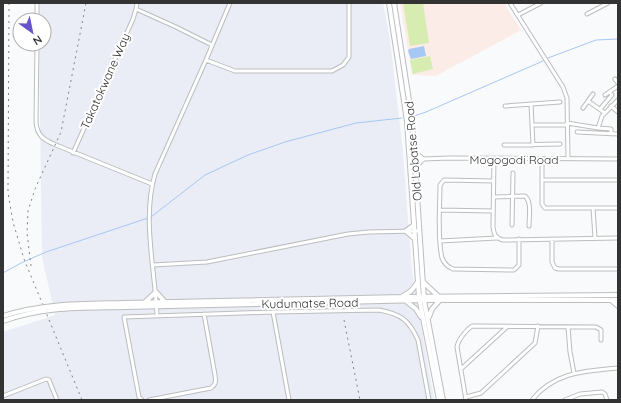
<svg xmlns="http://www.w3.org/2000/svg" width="621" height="403" viewBox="0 0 621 403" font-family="Quicksand,sans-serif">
  <rect width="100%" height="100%" fill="#f9fafc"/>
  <path fill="#eaedf6" d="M38 3H383L390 39 403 152 412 271 434 400H3V332L55 315 42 257 39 44H44V20H39Z"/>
  <path fill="#fcece8" d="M400 3H504L521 30 436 76 412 75Z"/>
  <path fill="#d6ecb1" d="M403 3H423L429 43 410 46Z
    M430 56 433 69 413 74 410 60Z"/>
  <path fill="#a6c8f4" d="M424 46 426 56 411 59 408 51 409 49Z"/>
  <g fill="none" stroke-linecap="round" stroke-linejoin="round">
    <path stroke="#a6c8f4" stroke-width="1" d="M548 58 596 40 618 39
      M414 116 426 112 543 61
      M151 217 205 175 248 155 285 142 356 123 402 118
      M3 273 21 263 46 252 148 218"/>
    <defs>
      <path id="minor" d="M510 3 563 87 567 98 568 159
        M136 9 176 27 212 45
        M587 14 608 3
        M518 15 541 3
        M37 20V3
        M37 44 36 122C37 136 44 140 56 145L152 184
        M206 60 235 71H332L343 65 349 57V3
        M615 79 618 83
        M605 95 618 86
        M588 101 605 113
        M531 104 533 145
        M505 106 560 102
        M611 106 618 112
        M583 108 593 94
        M600 109 612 95 610 92
        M567 123 598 128
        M532 125H567
        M577 132 618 134
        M611 134V129L598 128 602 116 618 100
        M504 145 560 144
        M73 153 133 19 136 9 137 3
        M410 158 423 159 450 158 618 159
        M494 158 493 227C494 234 495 238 503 240L618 238
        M542 159V204L545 208H618
        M542 180H618
        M494 181 444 180 440 185C440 206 437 238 442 258 444 263 448 267 453 269L514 270 519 265V239
        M494 197 525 196C532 202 529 217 529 226
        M593 208 595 238
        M440 210 493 211
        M512 225 513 173
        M552 239V262L555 268 559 269H618
        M440 241 497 238
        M153 265 207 262 348 234 369 232 417 231
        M273 312 289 400
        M157 315C155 270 142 218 155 174L206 60 230 3
        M568 327 570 352 574 373
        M461 369 507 327
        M3 396 46 379 49 380 57 400
        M466 397 481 393 535 343 538 326
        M142 400 139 397 124 317 273 312 379 310C401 314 409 320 418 340L429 400
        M149 400 211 388C216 384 216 382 215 375L204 314
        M466 400 457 347C458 340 466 330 472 326L596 327 601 330V340
        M532 400C554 372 585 371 618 368
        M565 400 580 394 602 392 605 394 607 400"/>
      <path id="major" d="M389 3 407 121 419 297 439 400
        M394 3 412 120 424 300 443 400
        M414 152 423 159 415 167
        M414 225 406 231 415 239
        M423 282 438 296
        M403 296 411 291 418 282
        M611 300 618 306
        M406 301 416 309 421 317
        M145 302 156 292 165 302
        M124 303 403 297 618 295
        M125 307 424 300H618
        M429 317 432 309 439 301"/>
    </defs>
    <use href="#minor" stroke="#bcbdbf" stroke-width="5"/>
    <use href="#major" stroke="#bcbdbf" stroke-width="6"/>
    <use href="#minor" stroke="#fff" stroke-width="3"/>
    <use href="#major" stroke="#fff" stroke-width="4"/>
    <path stroke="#828284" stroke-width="1" stroke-dasharray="2 4" stroke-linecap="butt" d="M9 3 8 193 13 222 24 259 82 400
      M31 266 27 233 28 211 35 189 61 132 86 3
      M344 320 360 400"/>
    <defs>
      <path id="major-bridge" d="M3 316C43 303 83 304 124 303
        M3 321C46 306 81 308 125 307"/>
    </defs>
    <use href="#major-bridge" stroke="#bcbdbf" stroke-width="6" stroke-linecap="butt"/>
    <use href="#major-bridge" stroke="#fff" stroke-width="4"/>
  </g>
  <g text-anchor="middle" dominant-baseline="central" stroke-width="4" stroke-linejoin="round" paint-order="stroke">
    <g font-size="12" fill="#333334" stroke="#fff">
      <text transform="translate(105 81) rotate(-66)">Takatokwane Way</text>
      <text transform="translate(413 151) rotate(-95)">Old Lobatse Road</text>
      <text x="514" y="159">Mogogodi Road</text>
      <text transform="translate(310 303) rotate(-1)">Kudumatse Road</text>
    </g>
  </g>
  <rect width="621" height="403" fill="none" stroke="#333334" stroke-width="8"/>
  <g transform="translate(32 32) rotate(147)"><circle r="19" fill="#ffffff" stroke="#adadae"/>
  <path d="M0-3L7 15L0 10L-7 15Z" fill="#6854cd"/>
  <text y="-6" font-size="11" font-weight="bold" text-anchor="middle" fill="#333334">N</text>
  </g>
</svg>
